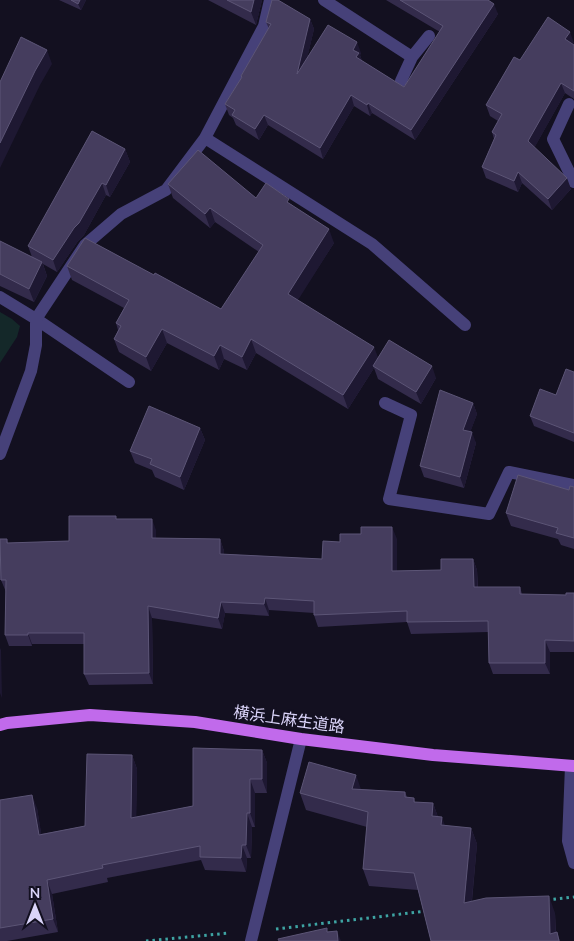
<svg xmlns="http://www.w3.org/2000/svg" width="574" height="941" viewBox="0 0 574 941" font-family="'Nunito Sans','Noto Sans JP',sans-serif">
  <rect width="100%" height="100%" fill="#131020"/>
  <path fill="#142829" d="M0 312 12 319 20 326 17 337 0 363Z"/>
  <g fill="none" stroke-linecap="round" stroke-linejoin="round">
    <path stroke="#3ea4a3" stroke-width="3" stroke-dasharray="2.5 4" stroke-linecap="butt" d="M547 900 574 897
      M276 929 427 911
      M146 941 230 933"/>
    <path stroke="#464179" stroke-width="12" d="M324 0 412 57
      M401 81 412 57 429 36
      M569 104 553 139 574 182
      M36 319 129 382"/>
    <path stroke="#464179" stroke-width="12" d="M205 138 372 244 465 325
      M0 297 36 319V345L31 371 0 454
      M36 319 85 245 121 214 166 190 205 138 264 26 270 0
      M385 403 411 415 389 499 489 514 509 472 574 485
      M571 766 568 841 574 863
      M251 941 301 739"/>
    <path stroke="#c16aeb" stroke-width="12" d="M0 725 7 723 90 715 195 722 301 739 433 755 574 766"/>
  </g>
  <path fill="#332b4b" d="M59 0H86L81 10Z
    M208 0H262L256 25Z
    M386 0H488L498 14 415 140 372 113 370 116 354 106 323 159 268 125 259 140 236 125 233 118 229 115 225 104 241 79V76L269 29 266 22 310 19 314 29 307 58 361 53 360 55 362 61 404 87 440 32Z
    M573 44 574 45V99L565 93 534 148 571 189 552 210 522 183 518 192 486 178 482 167 494 139 492 132 498 121 490 116 486 105 520 60Z
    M125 149 130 162 110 197 106 195 84 235 78 241 57 272 43 264 47 276 34 302 0 286V241L32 257 28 246Z
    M168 184 256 198 291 204 334 243 297 300 378 359 436 378 421 404 378 379 374 368 348 409 256 353 247 370 224 359 219 370 167 343 151 371 119 352 114 339 118 330 116 323 124 308 72 280 67 266 154 275 221 309 259 252 215 222 210 228 173 198Z
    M574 372V442L534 426 530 416 556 395Z
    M473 403 477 414 470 432 476 443 464 488 424 477 420 466Z
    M200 428 205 440 184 490 155 477 152 470 135 463 130 451Z
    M574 487V549L561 545 558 539 511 526 506 513 569 490Z
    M116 519 156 530V538L220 539 224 551V554L322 559 340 542 397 539V571L441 570 473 559 477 570 478 587H520L522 594 566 595 574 593V652H550V674H493L489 663 488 632 411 634 407 622 318 627 314 615V613L269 610V616L225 613 222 629 152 618 153 684 89 685 84 674V644H32V646H9L5 635 6 592 1 580H0V539H7L8 543 69 541Z
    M262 750 267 763V793H255V827H252L251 858H247L246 872 205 870 201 860 107 878 108 882 52 894 58 932 7 941H0V800L37 808 41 834 85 826 132 755 137 769 136 817 193 806Z
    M361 789 405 792 407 797 414 798 415 802 433 803 438 817 445 826 471 828 477 844 472 901 555 913 556 933 557 932 560 941H431L418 890 369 886 363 869 367 827 306 810 300 793Z"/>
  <path fill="#1e1832" d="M80 0H86L81 10 78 4Z
    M254 0H262L256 25 251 12Z
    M494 4 498 14 415 140 411 130Z
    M310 19 314 29 301 84 297 74Z
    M570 32 574 43 569 50 565 39Z
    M357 42 361 53 360 55 363 63 360 68 353 50Z
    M47 50 52 64 40 85 0 168V143L35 71Z
    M561 83 565 93 532 152 528 141Z
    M351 95 354 106 323 159 320 148Z
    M368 103 372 113 370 116 367 105Z
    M264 115 268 125 259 140 255 129Z
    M125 149 130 162 110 197 106 185Z
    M518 172 522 183 518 192 514 181Z
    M567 178 571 189 552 210 548 199Z
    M102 183 106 195 84 235 78 241 57 272 53 260Z
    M210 208 215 222 210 228 205 214Z
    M329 229 334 243 293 308 288 294Z
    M42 262 47 276 34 302 29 289Z
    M162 329 167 343 151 371 146 357Z
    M251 339 256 353 247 370 242 357Z
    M220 345 224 359 219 370 214 356Z
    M374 347 379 360 373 366 374 368 348 409 343 395Z
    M432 366 436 378 421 404 416 392Z
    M473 403 477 414 467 441 463 430Z
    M200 428 205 440 184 490 180 477Z
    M472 432 476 443 464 488 460 477Z
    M152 519 156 530V549L152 538Z
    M392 527 397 539V582L392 571Z
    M220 539 224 551V566L220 554Z
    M473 559 477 570 478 599 474 587Z
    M265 598 269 610V616L264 604Z
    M221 602 225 613 222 629 218 618Z
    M148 606 152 618 153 684 149 673Z
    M28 633 32 644V646L28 635Z
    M545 640 550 652V674L545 663Z
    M0 648 1 650 2 698 0 693Z
    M262 750 267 763V793L262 779Z
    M132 755 137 769 136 832 131 818Z
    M356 775 362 792 352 789Z
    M250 779 255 793V827L250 813Z
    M32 795 37 808 44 849 39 835Z
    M433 803 439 820 432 816Z
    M247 813 252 827 251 858 246 845Z
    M442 817 448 834 441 825Z
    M471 828 477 844 470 919 464 903Z
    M242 845 247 858 246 872 241 858Z
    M47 880 52 894 58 932 53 919Z
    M549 896 555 913 556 941 550 934Z
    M337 931 341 941H338Z"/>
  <path fill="#453d5e" stroke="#5c5576" d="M71 0H80L78 4Z
    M227 0H254L251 12Z
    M272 0H278L310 19 297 74 328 25 357 42 353 50 359 53 356 57 404 87 443 26 400 0H488L494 4 411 130 368 103 367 105 351 95 320 148 264 115 255 129 232 115 235 110 225 104 242 77 241 76 271 24 266 22Z
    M548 17 570 32 565 39 574 45V91L561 83 528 141 567 178 548 199 518 172 514 181 482 167 496 135 492 132 502 114 486 105 514 57 520 60Z
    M21 37 47 50 35 71 0 143V82Z
    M92 131 125 149 106 185 102 183 79 223 74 228 53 260 28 246Z
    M198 150 256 198 266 183 289 199 287 202 329 229 288 294 374 347 343 395 251 339 242 357 220 345 214 356 162 329 146 357 114 339 121 326 116 323 129 300 67 266 85 238 154 275 155 273 221 309 263 245 210 208 205 214 168 184Z
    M0 241 42 262 29 289 0 274Z
    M389 340 432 366 416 392 373 366Z
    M566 369 574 372V433L530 416 540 389 556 395Z
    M440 390 473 403 463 430 472 432 460 477 420 466Z
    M149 406 200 428 180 477 150 464 152 459 130 451Z
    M518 475 569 490 570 486 574 487V538L556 533 558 528 506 513Z
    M69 516H116V519H152V538L220 539V554L322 559 323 541 340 542V534H361V527H392V571L441 570V559H473L474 587H520V594L566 595V593H574V641L545 640V663H489L488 621 407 622V611L314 615V601L265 598 264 604 221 602 218 618 148 606 149 673 84 674V633H28V635H5L6 580H1L0 539H7V543L69 541Z
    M193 748 262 750V779H250V813H247L246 845H242L241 858 200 857V846L102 865 103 868 47 880 53 919 0 928V800L32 795 39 835 85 826 87 754 132 755 131 818 193 806Z
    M309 762 356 775 352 789 405 792V797L414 798V802L433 803 432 816 442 817 441 825 471 828 464 903 486 898 549 896 550 934 557 932 559 941H431L414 873 363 869 368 812 300 793Z
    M327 928V932L337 931 338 941H279L278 939Z"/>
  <g text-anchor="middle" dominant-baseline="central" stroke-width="5" stroke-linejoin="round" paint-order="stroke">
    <g font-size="16" fill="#dad4f9" stroke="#131020">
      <text transform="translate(289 720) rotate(8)">横浜上麻生道路</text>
    </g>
  </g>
  <g transform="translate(35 906)" stroke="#131020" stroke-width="4" paint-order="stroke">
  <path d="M0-4L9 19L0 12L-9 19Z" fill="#dad4f9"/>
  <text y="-8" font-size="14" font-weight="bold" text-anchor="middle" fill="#dad4f9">N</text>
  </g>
</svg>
